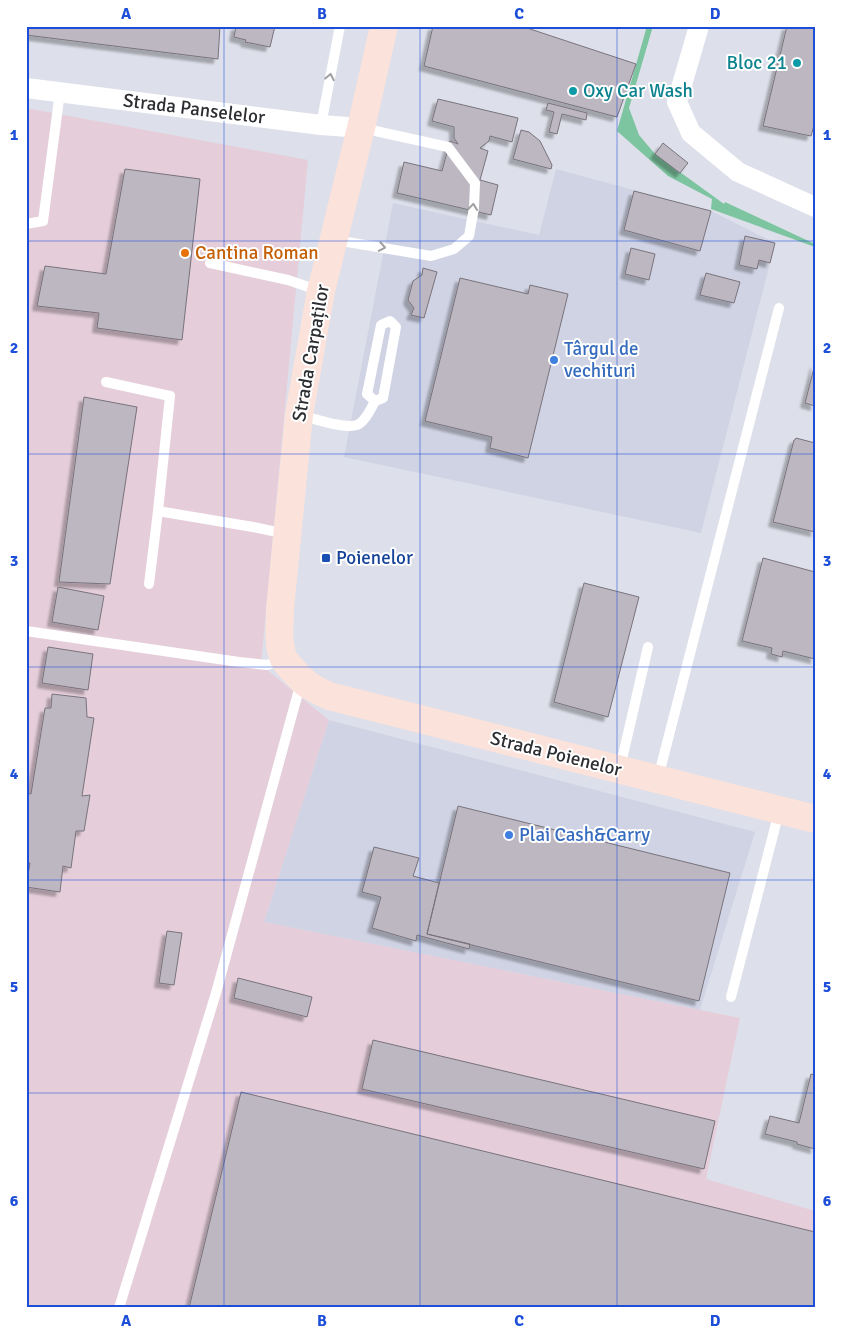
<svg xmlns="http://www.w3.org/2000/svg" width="841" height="1334" viewBox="0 0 841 1334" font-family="Signika,sans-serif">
  <defs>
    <filter id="shadow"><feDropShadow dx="-4.5" dy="4.5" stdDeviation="1" flood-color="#0004"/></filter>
  </defs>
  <rect width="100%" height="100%" fill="#dddfea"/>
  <path fill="#d0d3e4" d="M556 169 711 211 775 243 701 533 344 457 393 203 539 235Z
    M329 720 755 832 700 1010 264 922Z"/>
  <path fill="#e5ceda" d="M26 108 308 160 261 665 329 720 264 922 740 1018 706 1179 815 1211V1308H26Z"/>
  <path fill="#7dc4a0" d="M647 26H653L629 108 639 135 655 154 724 204 725 202 815 244V247L711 209 712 199 668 176 617 131Z"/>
  <path fill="#bcb7c1" stroke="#78737c" filter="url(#shadow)" d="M26 26H220L218 59 26 35Z
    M236 26H275L270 47 245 42 246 40 234 37Z
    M433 26H521L636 64 617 117 424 66Z
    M787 26H815V122L811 136 763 126Z
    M438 99 518 118 512 142 490 136 489 141 480 148 488 151 480 180 498 185 491 215 397 193 404 162 442 171 450 141 458 144 454 138V127L432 121Z
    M548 103 587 113 586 120 562 114 557 134 549 132 554 112 546 110Z
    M521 130 529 132 540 141 552 165 551 169 513 159Z
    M663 143 688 163 680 173 655 154Z
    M125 169 200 179 182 340 97 328 99 313 37 306 45 266 106 274Z
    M634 191 711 211 700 251 624 230Z
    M745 236 775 243 770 263 759 260 757 269 739 265Z
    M631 248 655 254 649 280 625 274Z
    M423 268 437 272 424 318 411 315 414 308 408 300 413 281 422 275Z
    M706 273 740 282 734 303 700 295Z
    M460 278 528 294 530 285 568 294 528 458 490 448 492 437 425 421Z
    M815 364V406L805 403Z
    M84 397 137 407 110 584 59 582Z
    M796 438 815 443V532L773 522 794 440H795Z
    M763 558 815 572V659L783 651 782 657 771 654 772 648 742 641Z
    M584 583 639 597 608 717 554 702Z
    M58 587 104 596 98 630 52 622Z
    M48 647 93 654 88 690 42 683Z
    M52 694 86 698 87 717 94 718 82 796 90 795 84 831H76L71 868 63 866 60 892 26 887 30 863 26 862V793L31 794 45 708H51Z
    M458 806 730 873 699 1001 427 934Z
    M374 847 419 858 413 876 439 883 427 934 470 944 469 949 417 935 416 941 372 928 381 897 362 892Z
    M167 931 182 933 174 985 159 983Z
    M238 978 312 997 307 1017 234 998Z
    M373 1040 715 1121 704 1169 362 1089Z
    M811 1074 815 1075V1149L797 1144V1142L765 1134 770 1116 799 1123Z
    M241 1092 815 1232V1308H189Z"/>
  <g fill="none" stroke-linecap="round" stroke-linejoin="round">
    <path stroke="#fff" stroke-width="10" d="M321 125 340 26
      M26 224 43 221 60 92
      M335 240 431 256 454 249 469 236 474 208 475 183 448 147 362 128
      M210 263 288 280 320 291
      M106 382 170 396 158 511 253 527 286 534
      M300 415C313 418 347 431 359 424 367 419 371 408 375 401L383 398 396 327 390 321 381 325 367 394 375 401
      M149 584 158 511
      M26 631 239 662 267 665 282 660
      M620 768 648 647
      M658 778 779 308
      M731 997 779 812
      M119 1308 216 993 301 682"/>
    <path stroke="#fff" stroke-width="20" d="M699 26 677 102 691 133 738 172 815 207
      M26 88 321 125 361 128"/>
    <path stroke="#fbe2db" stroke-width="28" d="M384 26 361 128 321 291 299 415 280 609C280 625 277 644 284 659 286 663 289 666 292 669 303 683 313 689 329 696L815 819"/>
  </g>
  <defs><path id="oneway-chevron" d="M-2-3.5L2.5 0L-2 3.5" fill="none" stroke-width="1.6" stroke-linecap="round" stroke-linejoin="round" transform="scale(1.25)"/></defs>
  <g stroke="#a0a0a2">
    <use href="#oneway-chevron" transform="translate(330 77) rotate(-79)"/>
    <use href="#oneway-chevron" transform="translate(473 207) rotate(-84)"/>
    <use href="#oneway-chevron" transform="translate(382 247) rotate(10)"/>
  </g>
  <path fill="none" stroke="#1d4ed8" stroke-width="1" stroke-opacity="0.55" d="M224 26V1308M420 26V1308M617 26V1308M26 241H815M26 454H815M26 667H815M26 880H815M26 1093H815"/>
  <g fill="#0f9aa8" stroke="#fff" stroke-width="2">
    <circle cx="797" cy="63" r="5"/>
    <circle cx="573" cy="91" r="5"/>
  </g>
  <circle fill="#e8710a" stroke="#fff" stroke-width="2" cx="185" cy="253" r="5"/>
  <g fill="#3f7fe0" stroke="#fff" stroke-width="2">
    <circle cx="554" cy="360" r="5"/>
    <circle cx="509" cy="835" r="5"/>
  </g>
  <rect fill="#1a4fb4" stroke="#fff" stroke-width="2" x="321" y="553" width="10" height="10" rx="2.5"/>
  <g text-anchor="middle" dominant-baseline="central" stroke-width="4" stroke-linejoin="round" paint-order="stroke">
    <g font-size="19" fill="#0d838f" stroke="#fff" text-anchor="end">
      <text x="787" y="63">Bloc 21</text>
      <text x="583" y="91" text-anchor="start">Oxy Car Wash</text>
    </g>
    <g font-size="19" fill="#2c2d31" stroke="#fff">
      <text transform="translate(194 109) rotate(7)">Strada Panselelor</text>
      <text transform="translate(311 353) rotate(-80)">Strada Carpaților</text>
      <text transform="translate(556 754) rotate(14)">Strada Poienelor</text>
    </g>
    <g font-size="19" fill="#c56008" stroke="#fff" text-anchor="start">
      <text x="195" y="253">Cantina Roman</text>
    </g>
    <g font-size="19" fill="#366cbe" stroke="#fff" text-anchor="start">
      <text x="564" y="349">Târgul de<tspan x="564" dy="22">vechituri</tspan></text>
      <text x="519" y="835">Plai Cash&amp;Carry</text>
    </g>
    <g font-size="19" fill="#164399" stroke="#fff" text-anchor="start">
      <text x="336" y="558">Poienelor</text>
    </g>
  </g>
  <rect width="841" height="1334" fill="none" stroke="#ffffff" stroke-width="55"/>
  <rect x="28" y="28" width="786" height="1278" fill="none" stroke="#1d4ed8" stroke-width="2"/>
  <g font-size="16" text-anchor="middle" font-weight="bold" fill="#1d4ed8">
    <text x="126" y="19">A</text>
    <text x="322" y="19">B</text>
    <text x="519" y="19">C</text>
    <text x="715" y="19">D</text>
    <text x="14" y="140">1</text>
    <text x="827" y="140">1</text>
    <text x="14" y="353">2</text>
    <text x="827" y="353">2</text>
    <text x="14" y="566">3</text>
    <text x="827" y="566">3</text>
    <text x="14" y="779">4</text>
    <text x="827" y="779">4</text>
    <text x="14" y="992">5</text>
    <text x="827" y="992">5</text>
    <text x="14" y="1206">6</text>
    <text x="827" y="1206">6</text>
    <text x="126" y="1326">A</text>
    <text x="322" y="1326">B</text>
    <text x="519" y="1326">C</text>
    <text x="715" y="1326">D</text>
  </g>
</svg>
